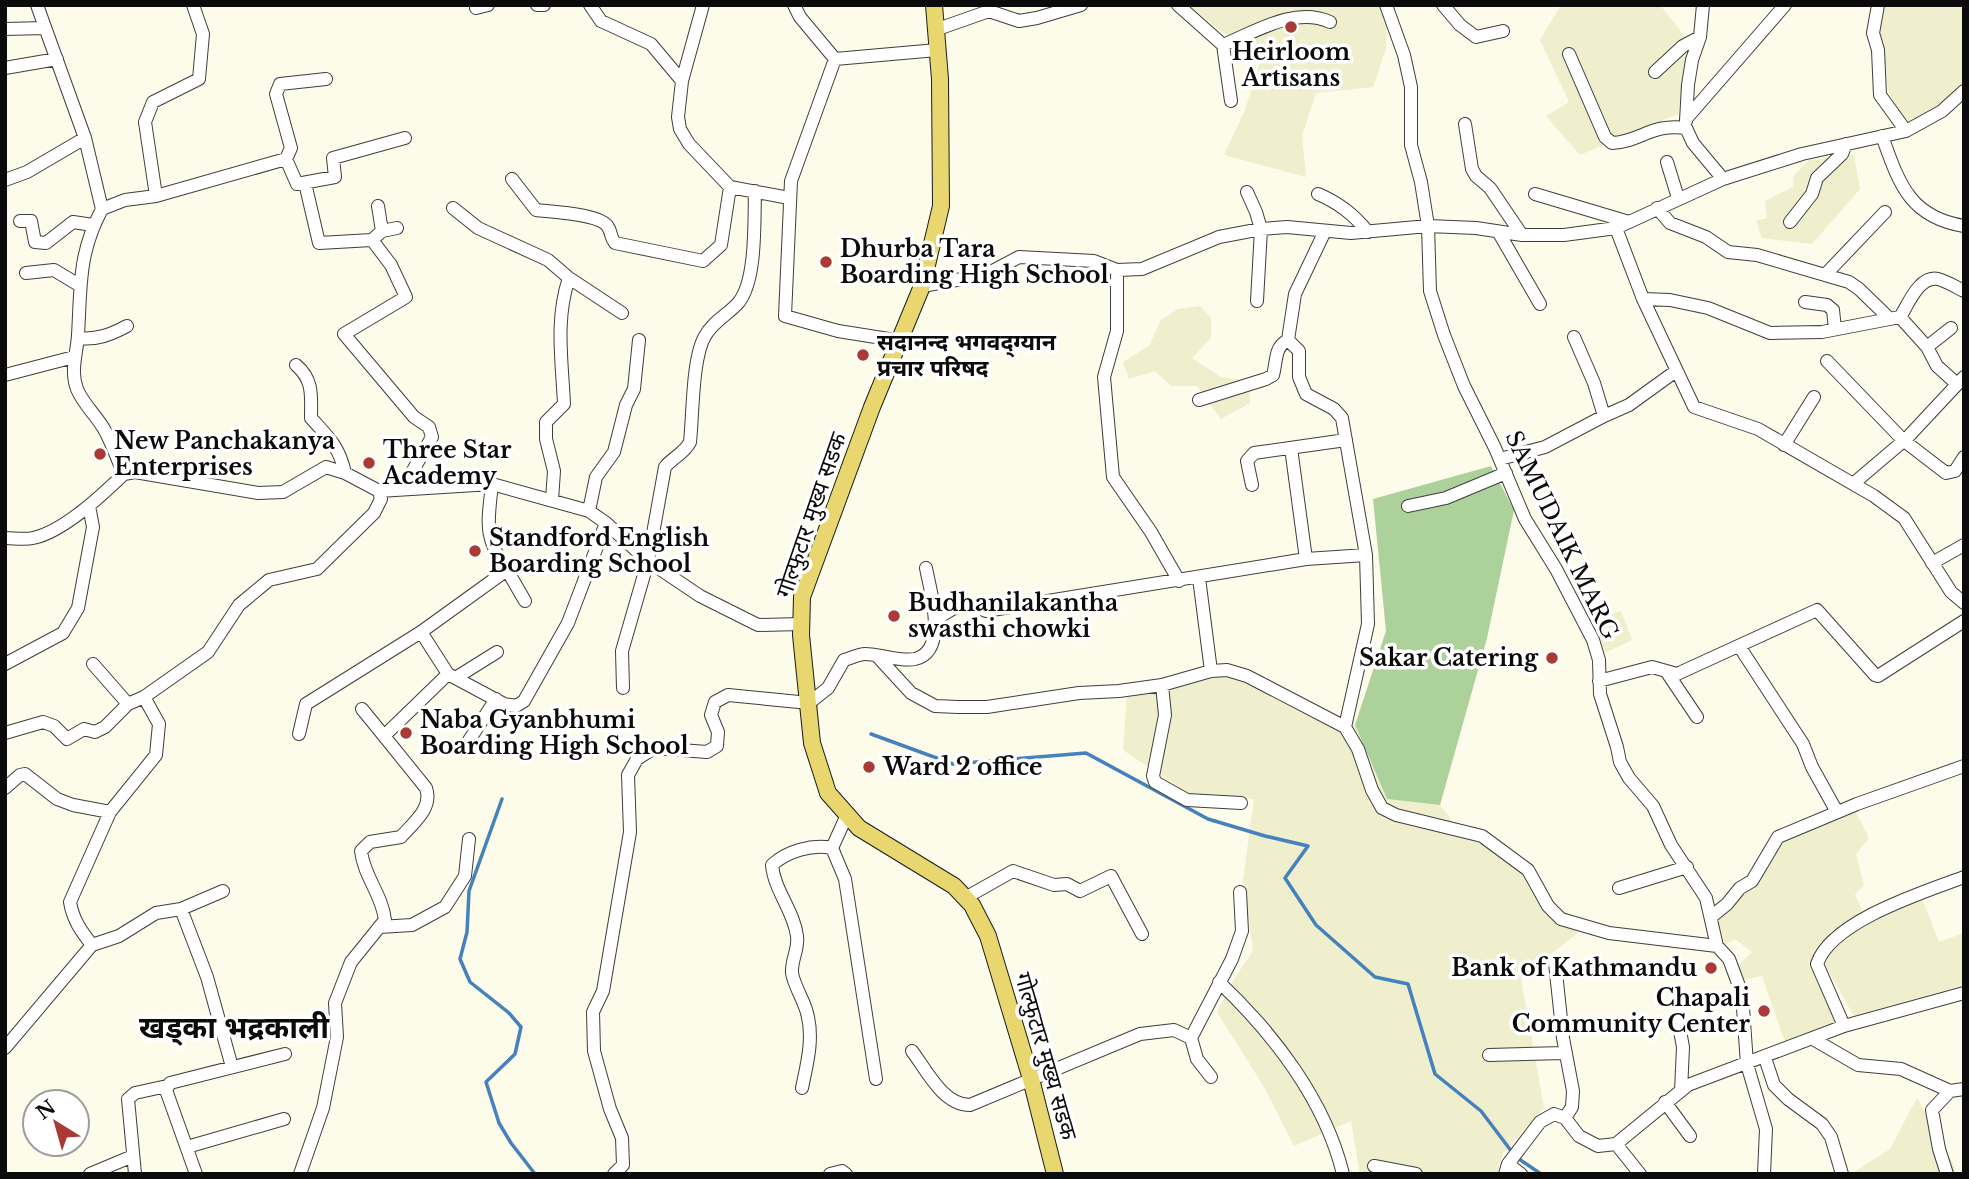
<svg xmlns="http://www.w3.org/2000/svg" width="1969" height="1179" viewBox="0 0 1969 1179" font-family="'Libre Baskerville','Noto Sans Devanagari',serif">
  <rect width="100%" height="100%" fill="#fdfbea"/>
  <path fill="#efefce" d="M1188 5H1388L1386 48 1373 87 1316 93 1302 136 1306 177 1224 155 1245 110 1260 61Z
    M1561 5H1660L1690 43 1678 114 1580 155 1546 116 1569 102 1540 40Z
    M1885 5H1964V83L1952 97 1906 124 1889 93 1879 35Z
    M1854 154 1860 189 1812 244 1762 238 1756 221 1767 218 1765 201 1793 187 1794 175 1809 160Z
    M1200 306 1211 317V338L1192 358 1221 377 1246 381 1249 390 1250 403 1221 419 1197 386H1171L1155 371 1129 379 1123 362 1149 346 1161 320 1178 309Z
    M1621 611 1632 640 1605 653 1591 621Z
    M1236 670 1355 725 1387 799 1440 805 1459 829 1515 862 1542 903 1580 931 1521 978 1544 1108 1503 1153 1497 1174H1360L1351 1121 1294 1146 1264 1087 1217 1012 1234 979 1253 951 1243 880 1254 799 1192 796 1123 750 1127 694Z
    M1854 809 1869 838 1856 854 1864 886 1855 894 1864 914 1829 933 1816 960 1845 1019 1785 1042 1762 976 1743 980 1737 967 1752 952 1735 939 1725 945 1716 919 1755 884 1781 838Z
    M1921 896 1939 942 1964 933V985L1854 1016 1823 962 1837 937Z
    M1917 1098 1954 1165 1955 1174H1851L1890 1149Z"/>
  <path fill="#add19a" d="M1491 466 1514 510 1487 638 1440 805 1387 799 1355 725 1386 631 1373 499Z"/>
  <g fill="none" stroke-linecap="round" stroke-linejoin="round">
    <path stroke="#4581bc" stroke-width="3.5" d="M871 734 953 764 1086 753 1208 819 1265 836 1308 846 1285 878 1316 925 1375 977 1408 984 1435 1074 1481 1111 1512 1152
      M502 799 469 891 467 932 460 959 470 982 509 1013 521 1027 515 1054 486 1082 499 1123 511 1143 535 1174
      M1519 1159 1541 1174"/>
    <defs>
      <path id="minor" d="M37 5 85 138 102 209
        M537 5H544
        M590 5 601 21 651 44 682 81 678 117 680 129 689 144 730 187 789 198
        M794 5 800 17 835 59 791 181 785 316 838 331 901 341
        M1178 5 1223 45 1231 101
        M1386 5 1404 55 1411 87V145L1421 182 1428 226 1430 291 1444 335 1464 386 1495 448 1525 519 1556 569 1593 640 1599 660 1600 694 1617 747 1620 762 1629 778 1653 806 1671 845 1706 898 1717 946 1729 959 1742 994 1747 1064 1766 1129 1764 1174
        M1443 5 1460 25 1476 37 1503 31
        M1878 5 1873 33 1878 50 1880 95 1906 131
        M476 8 488 5
        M5 29 45 28
        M935 30 989 11 1019 21 1037 18 1081 5
        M1223 45C1255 32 1295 6 1330 22
        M1569 54 1605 137 1612 143C1640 142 1651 123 1686 128L1693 143 1723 179
        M835 59 937 50
        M5 68 57 59
        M1655 72 1683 46 1700 37
        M682 81 703 5
        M1686 119 1785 5
        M1686 121 1688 85 1692 60 1700 37 1703 5
        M1465 124 1472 169 1476 176 1490 188 1522 235
        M1882 136C1899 183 1909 217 1964 226
        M286 159 297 184 335 177 333 158 405 138
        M1667 162 1678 198
        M512 179 536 210C552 212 601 214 608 227 612 233 610 237 615 243L703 261 721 245 730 187
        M5 180 27 172 85 138
        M305 183 319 243 372 240 391 265 406 297 344 334 414 417 429 427 432 437 403 488
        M1247 192 1256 212 1261 229 1257 301
        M1318 194C1339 203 1353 214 1368 232
        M1535 194 1629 222
        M156 196 145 122 153 102 199 79 203 34 193 5
        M453 208 478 228 548 260 569 278C555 319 562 361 564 404L546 422V439L554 471 552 500
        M1657 208 1670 223 1706 237 1728 252 1757 255 1849 282 1859 289 1890 319
        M20 221H31L35 242 46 243 73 222 93 225
        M1790 222 1812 194 1817 178 1842 154 1846 144
        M1616 228 1643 299 1694 407 1758 429 1874 496 1904 518 1951 592 1964 603
        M382 231 397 228
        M1499 233 1540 304
        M372 240 382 231 378 206
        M1117 270V331L1104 377 1113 477 1151 532 1179 581
        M26 273 54 270 79 285
        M1825 275 1885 212
        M569 278 622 313
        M922 286 985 275 1019 257 1094 261 1117 270 1142 269 1219 237 1261 229 1287 227 1351 233 1428 226 1476 228 1522 235H1564L1616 228 1723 179 1802 154 1906 131 1942 111 1964 91
        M1643 299 1670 300 1708 308 1770 333 1822 332 1900 317 1927 347 1937 366 1957 384
        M1805 302 1827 305 1833 310 1835 329
        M1900 317C1908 305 1919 275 1938 279 1946 281 1956 287 1964 291
        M1574 337 1594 383 1604 416
        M78 338C97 340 110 335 127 326
        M1288 340 1295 294 1325 231
        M1927 347 1951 328
        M1827 361 1903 440 1946 473 1955 471 1964 457
        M296 365C314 380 311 397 311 418 329 438 339 446 345 473
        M5 375 74 357
        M1199 400 1266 379 1273 375C1277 361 1274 347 1288 340L1299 351V377L1306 394 1334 409 1342 418 1366 555 1368 624 1345 727
        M1784 445 1814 397
        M1291 448 1306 559
        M1500 459 1545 447 1604 416 1629 405 1676 371
        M124 474 135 472 258 493 283 492 326 467 345 473 379 491 492 484C488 522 483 537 507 570L421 632 306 704 299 734
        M1854 483 1907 438 1964 377
        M492 484 589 511 606 523 648 561 700 596 758 625 801 624
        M1252 485 1247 461 1254 453 1346 440
        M1408 506 1446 498 1506 473
        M589 511 596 477 614 452 626 405 634 389 639 340
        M5 538C14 538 24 540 33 538 63 532 102 495 124 474 117 459 112 443 104 429 96 415 83 404 77 389 70 371 77 353 78 335 81 286 78 254 102 209L125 200 156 196 286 159 291 148 276 94 280 84 326 79
        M1932 563 1964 545
        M507 570 525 601
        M1199 578 1211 671
        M935 620C959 605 959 600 986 611L1306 559 1366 555
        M1739 646 1803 744 1812 767 1837 812
        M877 656 911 693 935 706 958 707H987L1079 693 1119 691 1162 685 1211 671 1227 670 1247 676 1345 727 1358 749 1372 790 1382 808 1396 815 1482 836 1528 870 1548 906 1561 919 1609 933 1717 946
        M5 664 63 633 78 608 93 527 89 506
        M93 664 128 704
        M1666 671 1697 717
        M448 674 504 704 516 706 524 701 568 623 606 523
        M457 677 497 652
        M1599 681 1652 667 1677 674 1817 610 1875 675 1878 676 1964 621
        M1162 685 1165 715 1153 776 1155 782 1187 800 1241 803
        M623 688 622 651 648 561 665 467C673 457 684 454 690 442 693 415 692 358 705 336 713 321 729 314 739 302 757 279 754 219 755 191
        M362 709 384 736 448 674 421 632
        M5 733 43 722 54 726 67 739 84 729 95 732 105 727 128 704 144 697 208 652 239 605 269 580 317 569 374 513 381 499 379 491
        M464 748 496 699
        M5 788 20 775 25 774 57 799 73 805 110 812
        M847 815 832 848 845 879 876 1079
        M1619 888 1687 867
        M965 898 1013 871 1054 885 1067 884 1080 891 1111 876 1142 934
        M181 909 207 977 232 1067
        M1711 917 1727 904 1740 888 1752 881 1778 837 1857 804 1964 766
        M379 927 412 925 445 907 465 876 469 839
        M92 945C81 931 73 920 70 902L110 812 156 755 159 724 144 697
        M1555 963 1563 1038 1573 1091 1572 1107 1565 1118
        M1219 982C1273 1033 1325 1100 1343 1174
        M1678 1020 1683 1047 1681 1091
        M1844 1026 1817 964C1831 921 1924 892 1964 877
        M1813 1039 1858 1065 1901 1069 1950 1091 1964 1089
        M5 1048 92 945 119 936 156 913 181 909 223 891
        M912 1051C927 1071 943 1105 970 1105L1140 1034 1174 1030 1191 1038
        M1489 1055 1565 1053
        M1765 1058 1774 1085 1788 1099 1822 1124 1831 1137 1842 1174
        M1211 1077 1197 1059 1191 1038 1232 959 1242 931 1240 892
        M802 1088C807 1064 814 1038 807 1013 804 1000 794 986 792 973 791 960 799 949 797 936 794 911 774 890 772 865 787 851 812 844 832 848
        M1665 1102 1690 1136
        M1616 1144 1640 1174
        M187 1147 284 1119
        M1508 1164 1521 1174
        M1374 1166 1416 1174
        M90 1174 133 1156
        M135 1174 128 1099 135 1093 167 1086
        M196 1174 166 1090 170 1083 285 1054
        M300 1174 323 1108 337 1037 335 1003 351 962 385 920C382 894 364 877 361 851L370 842 401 837C414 822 433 808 426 788L384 736
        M614 1174 623 1165 622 1138 610 1109 594 1051 593 1012 603 991 630 832 628 775 637 759 654 748 707 752 717 746 718 732 711 715 715 702 728 695 809 703 828 688 844 660C851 658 859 654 865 654 881 654 900 662 915 659 949 651 930 590 926 568
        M830 1174 842 1171 846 1174
        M1505 1174 1508 1164 1540 1122 1554 1114 1565 1118 1579 1136 1598 1146 1616 1144 1688 1085 1844 1026 1964 993
        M1947 1174 1939 1149 1932 1110 1950 1091"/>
      <path id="major" d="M934 5 940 79 941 206 922 286 872 407 802 597 801 635 812 743 828 793 859 828 954 886 972 905 988 936 1031 1079 1055 1174"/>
    </defs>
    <use href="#minor" stroke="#3e3e3e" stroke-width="14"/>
    <use href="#major" stroke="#1c1c1c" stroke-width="18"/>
    <use href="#minor" stroke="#fff" stroke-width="12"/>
    <use href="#major" stroke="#e8d66f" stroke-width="16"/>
  </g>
  <g fill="#a93a34" stroke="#fff" stroke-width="2.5">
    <circle cx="1291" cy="27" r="7"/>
    <circle cx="826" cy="262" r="7"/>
    <circle cx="863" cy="355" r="7"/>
    <circle cx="100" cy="454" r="7"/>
    <circle cx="369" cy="463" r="7"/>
    <circle cx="475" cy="551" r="7"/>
    <circle cx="894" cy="616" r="7"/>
    <circle cx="1552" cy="658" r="7"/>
    <circle cx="406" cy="733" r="7"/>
    <circle cx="869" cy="767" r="7"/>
    <circle cx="1711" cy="968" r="7"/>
    <circle cx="1764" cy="1011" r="7"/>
  </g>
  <g text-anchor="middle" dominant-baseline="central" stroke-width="7" stroke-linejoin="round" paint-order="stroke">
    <g font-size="23" font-weight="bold" fill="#0b0b0b" stroke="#fff" text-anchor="start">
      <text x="1291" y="52" text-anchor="middle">Heirloom<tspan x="1291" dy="26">Artisans</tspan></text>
      <text x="840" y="249">Dhurba Tara<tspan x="840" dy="26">Boarding High School</tspan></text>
      <text x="877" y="342">सदानन्द भगवद्ग्यान<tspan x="877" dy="26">प्रचार परिषद</tspan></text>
      <text x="114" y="441">New Panchakanya<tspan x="114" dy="26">Enterprises</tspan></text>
      <text x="383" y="450">Three Star<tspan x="383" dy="26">Academy</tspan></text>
      <text x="489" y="538">Standford English<tspan x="489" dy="26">Boarding School</tspan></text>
      <text x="908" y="603">Budhanilakantha<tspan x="908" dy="26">swasthi chowki</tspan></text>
      <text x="1538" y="658" text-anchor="end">Sakar Catering</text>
      <text x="420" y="720">Naba Gyanbhumi<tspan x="420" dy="26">Boarding High School</tspan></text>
      <text x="883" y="767">Ward 2 office</text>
      <text x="1697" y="968" text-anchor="end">Bank of Kathmandu</text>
      <text x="1750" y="998" text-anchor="end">Chapali<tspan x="1750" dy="26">Community Center</tspan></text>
    </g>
    <g font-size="23" fill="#0b0b0b" stroke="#fff">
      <text transform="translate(811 515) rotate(-71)">गोल्फुटार मुख्य सडक</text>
      <text transform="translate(1562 535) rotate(64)">SAMUDAIK MARG</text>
      <text transform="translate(1046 1056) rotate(74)">गोल्फुटार मुख्य सडक</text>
    </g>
    <g font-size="30" font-weight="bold" fill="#0b0b0b" stroke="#fff">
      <text x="234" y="1027">खड्का भद्रकाली</text>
    </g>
  </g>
  <rect width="1969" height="1179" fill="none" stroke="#0b0b0b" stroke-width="14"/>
  <g transform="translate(56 1123) rotate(323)"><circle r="33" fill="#ffffff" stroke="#9d9d9d" stroke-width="2"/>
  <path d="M0-5L12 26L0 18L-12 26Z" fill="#a93a34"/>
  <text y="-10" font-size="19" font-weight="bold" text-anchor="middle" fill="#0b0b0b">N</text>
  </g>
</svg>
